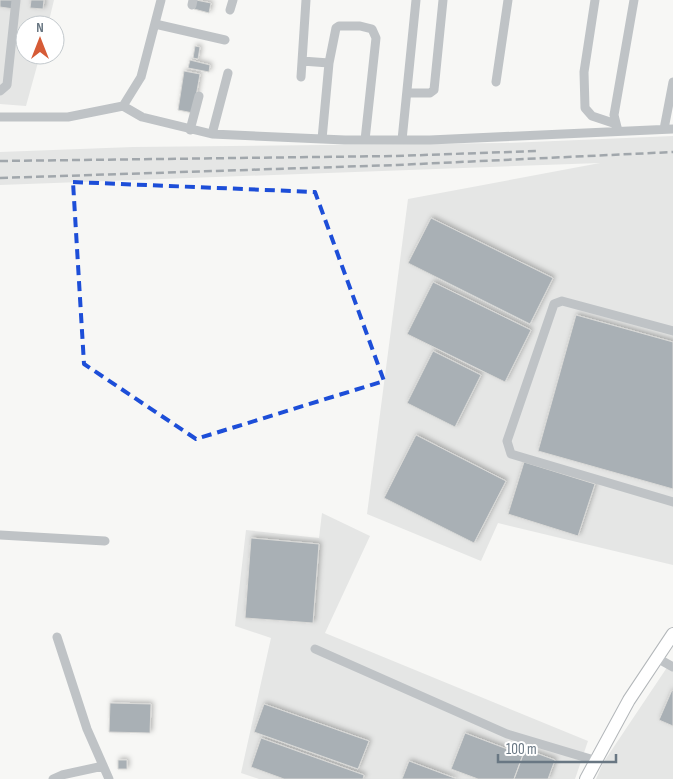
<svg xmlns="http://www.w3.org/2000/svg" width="673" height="779" viewBox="0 0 673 779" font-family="'Sofia Sans Condensed',sans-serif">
  <defs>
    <filter id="shadow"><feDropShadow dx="2" dy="-2" stdDeviation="2.5" flood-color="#0004"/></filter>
  </defs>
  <rect width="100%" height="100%" fill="#f7f7f5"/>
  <path fill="#e5e6e5" d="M0 0H54L48 25H25V55H40L26 106 0 104Z
    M673 136V565L498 523 481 561 367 514 408 199 600 163 0 185V152L133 147 505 143Z
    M322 513 370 536 325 633 588 741 575 779H259L241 773 271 638 235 626 246 530 319 538Z
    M670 663 673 665V779H596L603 763Z"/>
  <path fill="#a9b0b5" stroke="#d9d9d7" filter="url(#shadow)" d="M0 0H15L14 9 0 7Z
    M31 0H44L43 9 30 8Z
    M196 0 211 3 209 13 194 9Z
    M195 46 200 47 198 59 193 58Z
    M190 60 210 65 209 72 188 68Z
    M184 71 200 74 193 113 178 110Z
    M431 218 553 278 530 324 408 263Z
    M433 282 531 330 505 382 407 334Z
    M576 315 673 342V489L538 451Z
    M433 351 481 375 455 427 407 403Z
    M416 435 506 481 474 543 384 498Z
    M524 462 595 484 578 536 508 514Z
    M251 538 319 544 313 623 245 618Z
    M672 690 673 691V726L659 720Z
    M110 703 151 704 150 733 109 732Z
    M264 704 369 741 358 769 254 732Z
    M465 733 523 755 514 779H478L451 769Z
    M261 738 364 775 363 779H284L251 767Z
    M525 749 555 760 548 779H514Z
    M118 760H127V769H118Z
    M409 761 457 779H402Z"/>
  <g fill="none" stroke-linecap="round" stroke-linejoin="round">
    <defs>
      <path id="highway" d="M586 779 629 700 673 634"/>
    </defs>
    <use href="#highway" stroke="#b2b6b9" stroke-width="14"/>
    <path stroke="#bfc3c6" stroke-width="9" d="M595 0 584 72 585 108 592 116 616 124
      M192 5 193 0
      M230 10 233 0
      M155 24 225 40
      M302 61 329 63
      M301 77 306 0
      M496 82 508 0
      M0 91 7 85 16 0
      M407 93H430L434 90 443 0
      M123 106 141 77 161 0
      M0 117H68L123 106 142 117 212 134 345 140H430L673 129
      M617 127 614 115 634 0
      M664 129 673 82
      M190 130 199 96
      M212 134 228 73
      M322 139 329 63 336 28 339 26H360L372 29 376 38 365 140
      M402 140 416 0
      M673 331 562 301 554 304 507 441 511 454 673 502
      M0 535 105 541
      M57 637 87 729 109 779
      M315 649 507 734 594 760
      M657 658 673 667
      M53 779 62 775 103 766"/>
    <use href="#highway" stroke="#fff" stroke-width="12"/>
    <path stroke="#a1a7ac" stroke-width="2.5" stroke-dasharray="8 4" stroke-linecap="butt" d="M0 161 396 156 537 151
      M0 178 397 165 673 152"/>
  </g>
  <path fill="none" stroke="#1d4ed8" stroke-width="4" stroke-dasharray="10 6" stroke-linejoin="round" d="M73 182 315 192 384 381 196 439 84 364Z"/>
  <g transform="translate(40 40)"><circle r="24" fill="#ffffff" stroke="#c3c9cd"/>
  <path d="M0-4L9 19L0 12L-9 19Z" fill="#d65b36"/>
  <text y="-8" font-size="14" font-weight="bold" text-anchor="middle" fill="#697783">N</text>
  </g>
  <path d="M498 754v8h118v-8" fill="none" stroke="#697783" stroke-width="2.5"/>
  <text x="506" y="754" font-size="15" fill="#697783" stroke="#ffffff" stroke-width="4" paint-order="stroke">100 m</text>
</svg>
